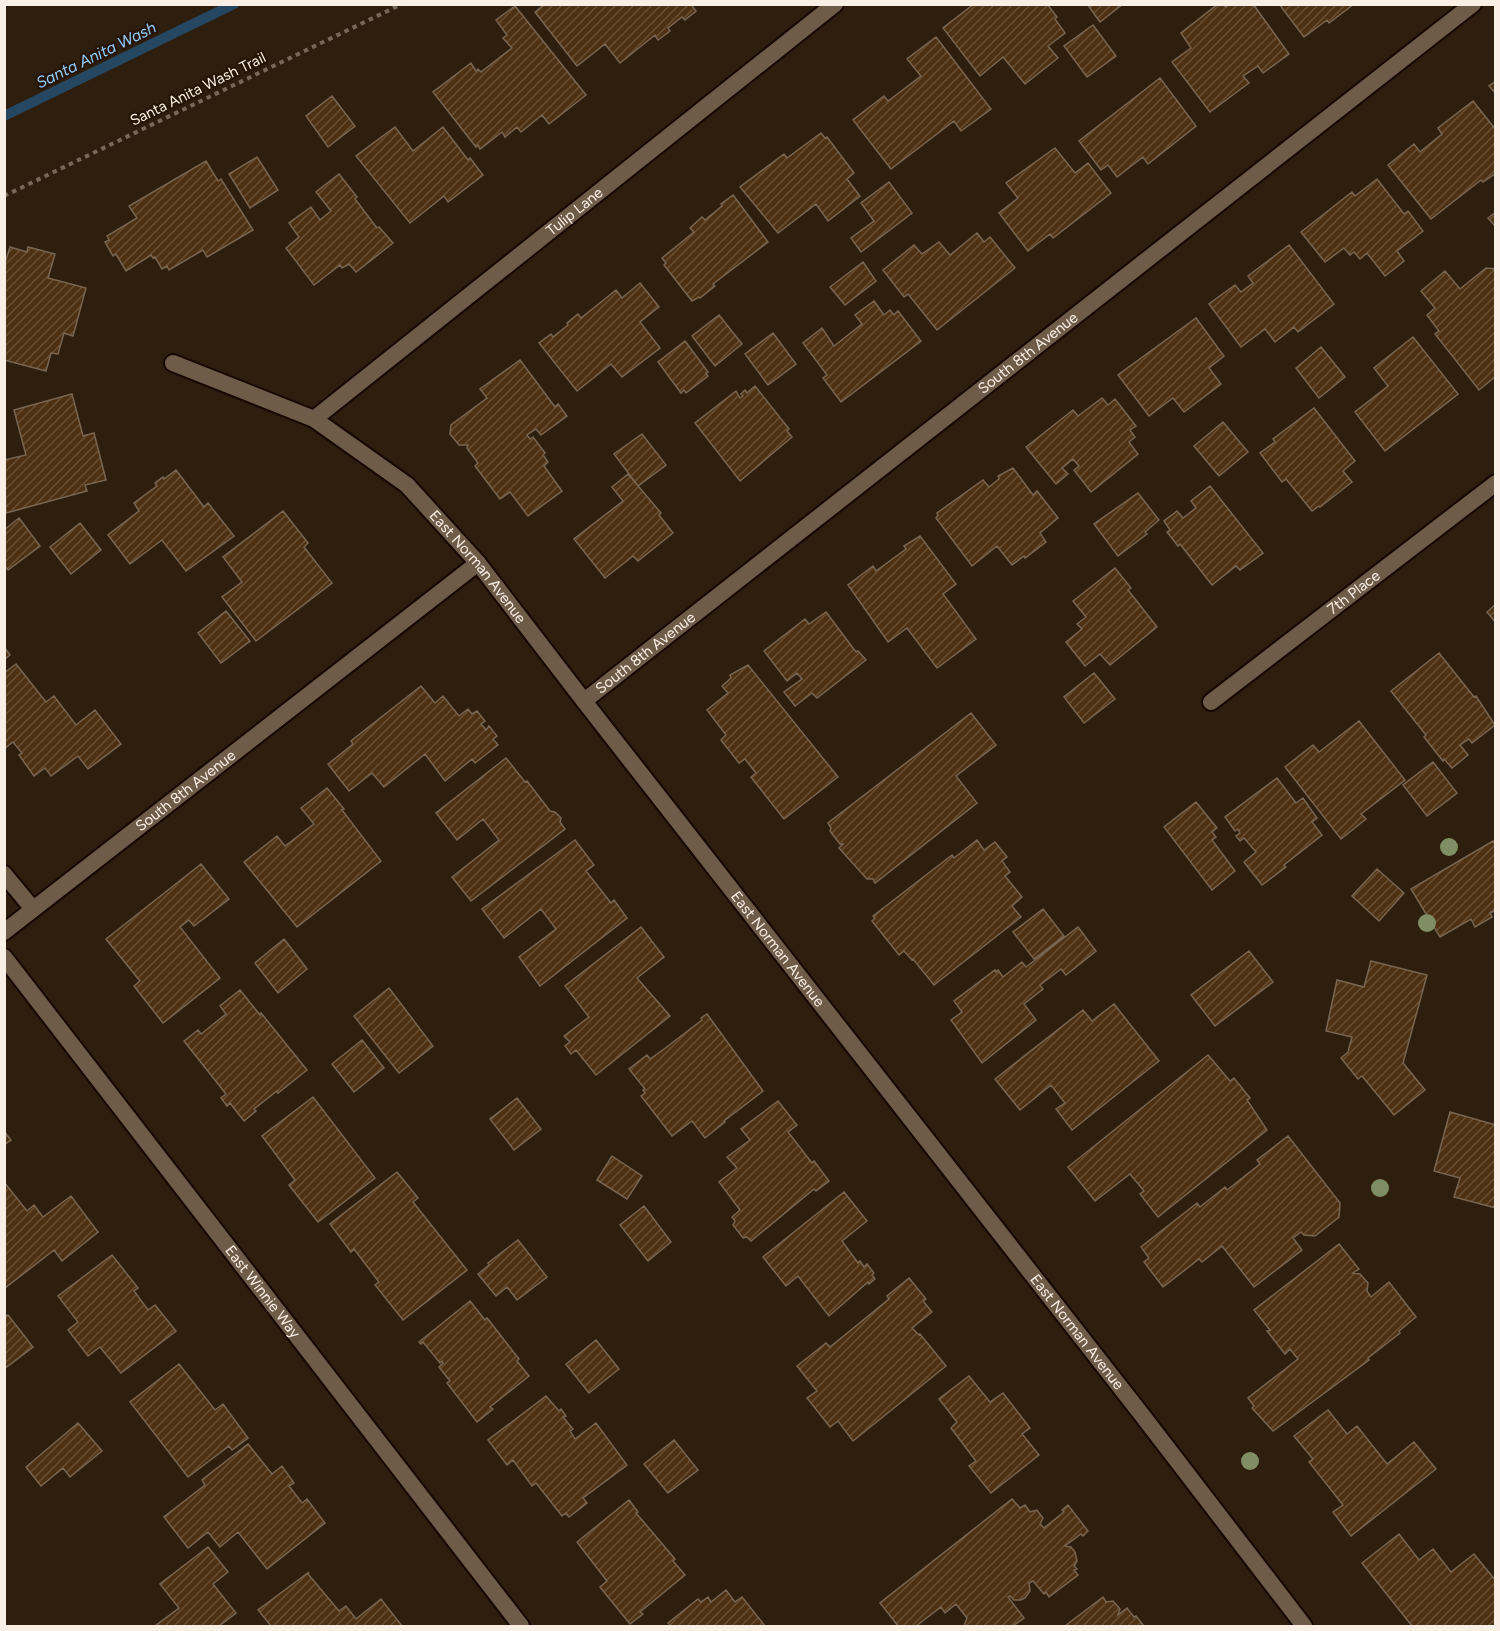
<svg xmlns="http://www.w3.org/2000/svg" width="1500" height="1631" viewBox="0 0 1500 1631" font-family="Figtree,sans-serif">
  <defs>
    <pattern id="building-hatch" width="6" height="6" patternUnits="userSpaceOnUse" patternTransform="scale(1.5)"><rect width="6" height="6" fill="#4e3112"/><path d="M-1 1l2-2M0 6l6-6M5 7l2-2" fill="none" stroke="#684f34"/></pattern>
  </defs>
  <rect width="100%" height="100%" fill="#2e1e0e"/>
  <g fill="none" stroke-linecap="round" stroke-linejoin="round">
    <path stroke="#254762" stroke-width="10" d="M4 116 234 4"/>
  </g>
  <path fill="url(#building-hatch)" stroke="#786653" stroke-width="1.5" d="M545 4H691L696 11 685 20 682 17 668 28 670 31 658 40 655 35 620 63 605 44 577 66 535 12Z
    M974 4H1047L1057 17 1055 19 1065 33 1048 46 1058 58 1025 84 1003 57 980 76 943 28Z
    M1087 4H1123L1100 22Z
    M1218 4H1223L1226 7 1229 4H1253L1289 54 1263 73 1258 66 1243 76 1249 83 1210 112 1172 62 1191 48 1181 33Z
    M1279 4H1354L1329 23 1327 20 1304 37Z
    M515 6 586 95 549 124 542 115 521 132 517 127 505 137 502 132 480 149 478 145 476 147 433 92 471 63 476 71 478 69 481 72 512 48 503 38 507 35 496 20Z
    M1093 25 1116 56 1087 77 1064 46Z
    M936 37 991 109 961 131 954 121 891 169 853 120 884 96 888 101 921 76 907 59Z
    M1160 78 1196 126 1148 164 1143 157 1117 177 1108 165 1101 170 1079 141Z
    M1496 81V94L1489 86Z
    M332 96 355 126 328 147 306 116Z
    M1473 101 1496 130V173L1483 182 1481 180 1431 219 1388 165 1414 144 1420 152 1442 134 1438 128Z
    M395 127 413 151 443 127 468 160 470 158 483 175 448 202 444 196 410 223 356 156Z
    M821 133 825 138 827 137 854 173 847 179 860 196 828 221 816 204 778 233 740 187 784 154 787 158Z
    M1055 148 1075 173 1088 163 1111 193 1053 238 1050 234 1028 251 999 213 1018 198 1006 183Z
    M257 157 278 190 250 208 229 174Z
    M206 161 218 181 221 179 253 230 207 257 203 250 169 270 167 266 162 269 155 257 153 258 151 255 126 271 116 254 113 256 105 242 109 240 107 236 137 218 129 206Z
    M339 174 357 197 355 199 377 228 379 227 393 243 356 272 349 264 342 268 340 265 314 285 286 248 299 237 289 223 311 207 320 220 331 211 316 192Z
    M1377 179 1404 214 1408 211 1423 231 1397 251 1404 261 1385 276 1367 253 1360 259 1354 252 1350 255 1344 248 1325 262 1301 232 1352 192 1355 196Z
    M889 182 912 213 861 252 851 238 874 221 861 203Z
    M733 195 768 242 713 284 715 286 700 298 699 297 692 301 664 265 666 263 662 258 694 232 690 228 702 217 705 220 722 206 721 204Z
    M1496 212V227L1488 218Z
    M977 233 984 242 990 237 1015 268 937 330 908 294 904 297 883 270 914 245 922 254 939 242 950 255Z
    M1289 245 1334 304 1298 332 1294 327 1275 342 1265 329 1241 347 1209 304 1235 285 1241 292 1253 283 1248 276Z
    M10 247 27 252 28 247 55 254 48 278 86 288 73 336 64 333 58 354 51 353 46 371 4 360V266Z
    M863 262 876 281 845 305 830 287Z
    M1486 268 1496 269V376L1479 390 1435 334 1439 331 1427 315 1435 308 1421 291 1445 271 1460 289Z
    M640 283 659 307 640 322 660 348 622 377 611 364 577 391 539 343 551 334 553 337 568 325 567 323 578 314 581 318 616 290 622 298Z
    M874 301 884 315 890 310 894 315 898 311 921 341 841 402 823 378 827 375 803 343 822 328 834 346 862 324 855 315Z
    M719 315 742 344 715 366 692 336Z
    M1196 318 1224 356 1209 368 1221 384 1184 412 1173 398 1149 416 1118 375Z
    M773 333 796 364 768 385 745 354Z
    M1413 337 1458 394 1385 451 1355 412 1388 386 1374 368Z
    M685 341 708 372 706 373 708 376 686 393 684 390 681 393 658 362Z
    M1321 347 1345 377 1319 398 1296 368Z
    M520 360 555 407 558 404 567 416 541 435 536 429 527 435 530 439 533 437 545 453 543 455 548 462 544 466 562 491 528 516 510 492 500 499 475 466 478 463 467 448 468 445H459L450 434 451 425 487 398 480 389Z
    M755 386 789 429 787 431 792 437 740 481 695 423 736 391 740 398 743 396 741 394 745 390 747 393Z
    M72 394 83 436 94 433 106 480 85 485 87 491 6 513 4 460 26 455 14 410Z
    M1102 398 1108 405 1115 399 1136 426 1130 430 1135 437 1129 442 1138 454 1091 492 1074 470 1079 466 1073 459 1062 468 1068 474 1056 484 1026 447 1073 410 1078 416Z
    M1314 408 1355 461 1343 471 1352 482 1320 507 1319 506 1312 511 1286 479 1282 482 1260 453 1275 442 1273 439Z
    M1223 422 1248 452 1219 476 1194 446Z
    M642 434 666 465 638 486 614 454Z
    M1013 468 1033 495 1037 491 1058 518 1040 533 1046 542 1025 558 1024 556 1012 565 997 546 972 566 936 518 938 515 937 513 983 480 989 487 999 479 998 476Z
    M176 470 204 507 208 503 234 536 186 571 162 540 130 564 108 535 139 511 134 503 157 486 155 483 163 477 164 479Z
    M628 474 661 513 659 515 673 533 638 561 633 556 605 578 574 539 623 501 612 487Z
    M1210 486 1263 553 1240 570 1236 566 1212 585 1180 544 1178 546 1167 532 1170 530 1164 521 1177 511 1183 518 1196 508 1191 501Z
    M1138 493 1159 520 1145 532 1147 534 1118 556 1094 524Z
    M283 511 308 543 304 547 332 583 256 641 222 597 242 582 223 557Z
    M19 518 40 546 8 570 4 565V530Z
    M80 523 101 550 71 574 50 547Z
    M920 536 956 584 943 594 976 639 937 668 907 628 888 642 848 585 873 566 876 571 906 549 904 546Z
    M1115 568 1131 588 1128 590 1157 627 1110 665 1100 654 1085 666 1066 642 1082 629 1077 624 1086 617 1073 601Z
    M1496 604V623L1487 612Z
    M226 611 250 641 221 663 198 633Z
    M826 612 856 652 858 651 866 660 817 698 812 693 795 706 784 692 802 679 797 673 787 681 764 651 805 619 809 624Z
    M4 647 10 655 4 660Z
    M1439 653 1474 697 1476 696 1495 725 1472 743 1469 739 1460 745 1468 755 1452 768 1444 759 1443 761 1424 737 1426 735 1391 691Z
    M16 664 46 702 54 696 76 725 95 710 121 744 88 769 78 756 51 776 45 768 34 776 19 755 22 753 13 742 4 749V673Z
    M748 665 838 777 784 819 751 777 756 773 745 759 739 763 721 740 726 735 707 710 728 693 722 686 731 678 730 675Z
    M1094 673 1115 699 1084 723 1064 697Z
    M421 686 435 703 443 696 459 716 468 709 472 714 477 711 485 721 481 724 486 730 489 726 497 736 493 739 498 745 475 763 472 759 445 781 425 754 384 787 372 773 349 791 328 764 353 744 351 741Z
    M971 713 996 745 956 776 977 803 875 883 873 879H867L839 848 843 844H840L830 831 831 828 828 823Z
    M1359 721 1405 780 1361 814 1366 819 1341 839 1285 767 1313 745 1319 752Z
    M506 758 525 782 527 781 550 811 555 812 561 818 560 822 565 829 471 901 452 877 499 840 483 819 457 840 436 813Z
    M1433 762 1457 793 1427 816 1403 785Z
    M1277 778 1296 803 1303 798 1317 818 1312 822 1322 835 1284 865 1286 867 1262 885 1244 862 1256 852 1244 838 1240 841 1236 836 1240 833 1238 829 1235 831 1225 817Z
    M327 788 344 809 342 810 381 861 297 927 244 862 277 836 285 846 314 824 301 808Z
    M1196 802 1217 828 1212 832 1216 837 1212 840 1235 871 1212 890 1164 827Z
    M575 840 594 865 586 871 611 903 614 900 627 918 540 986 519 957 556 929 541 909 504 938 482 909Z
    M977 840 984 850 995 842 1007 857 1002 861 1010 872 1005 876 1022 897 1012 906 1021 917 934 985 913 959 912 960 904 951 899 955 872 921 875 918 873 916 952 855 954 858Z
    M1493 841 1496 845V910L1490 913 1492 917 1475 927 1471 919 1440 937 1411 889Z
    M201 864 229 899 194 926 189 920 180 927 220 978 163 1023 134 986 140 981 106 939Z
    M1377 869 1404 893 1379 921 1352 896Z
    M1043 909 1064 936 1034 959 1013 932Z
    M641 927 664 957 637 978 670 1016 596 1075 576 1050 571 1054 565 1046 570 1042 564 1036 589 1017 565 986Z
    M1078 927 1096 951 1066 975 1061 969 1040 985 1043 989 1024 1004 1036 1020 982 1063 951 1020 962 1012 954 1001 995 970 996 972 998 970 1003 977 1022 962 1026 967Z
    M284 939 307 969 278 993 255 963Z
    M1249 951 1273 982 1215 1026 1191 995Z
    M1371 961 1427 975 1403 1063 1425 1090 1394 1115 1362 1076 1358 1079 1341 1058 1348 1052 1352 1037 1326 1031 1337 980 1364 987Z
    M389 988 433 1046 399 1073 354 1016Z
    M240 990 260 1015 261 1013 307 1070 278 1093 277 1091 254 1109 256 1111 244 1121 230 1103 227 1106 221 1098 226 1094 184 1041 198 1030 201 1034 226 1014 220 1006Z
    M1114 1004 1159 1061 1072 1130 1056 1109 1065 1103 1051 1085 1020 1110 995 1079 1083 1010 1092 1021Z
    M707 1014 763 1091 724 1121 725 1122 705 1138 692 1121 672 1136 641 1096 645 1093 643 1090 645 1089 629 1069 647 1055 650 1059 664 1049 702 1020 701 1018Z
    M362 1040 384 1068 354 1092 332 1064Z
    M1208 1055 1230 1081 1234 1078 1250 1098 1247 1100 1267 1130 1158 1217 1140 1194 1144 1191 1130 1174 1095 1201 1068 1167Z
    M313 1097 375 1178 318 1222 289 1185 295 1180 262 1136Z
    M517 1098 541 1129 514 1150 490 1119Z
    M778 1101 797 1125 788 1132 812 1163 814 1161 829 1181 816 1191 814 1189 751 1241 747 1237 743 1238 733 1225 735 1221 732 1217 740 1210 719 1182 737 1168 727 1157 750 1140 741 1129Z
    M1450 1112 1496 1125V1208L1454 1197 1460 1178 1434 1171Z
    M4 1131 11 1140 4 1145Z
    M1288 1136 1340 1203 1339 1217 1315 1236 1304 1235 1301 1232 1293 1238 1302 1250 1254 1287 1222 1246 1202 1262 1199 1259 1163 1287 1144 1262 1149 1258 1141 1247 1197 1203 1200 1207 1225 1187 1227 1190 1260 1164 1257 1160Z
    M612 1156 642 1176 627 1199 597 1180Z
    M397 1172 418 1198 413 1202 467 1270 403 1320 375 1285 379 1282 354 1249 351 1252 330 1224Z
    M4 1182 27 1211 34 1205 43 1217 71 1196 98 1232 62 1261 54 1250 5 1288Z
    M844 1192 867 1221 842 1241 858 1263 860 1261 864 1267 867 1264 874 1273 872 1275 875 1279 869 1284 868 1282 829 1316 798 1276 786 1286 763 1257Z
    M644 1206 671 1242 648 1261 620 1225Z
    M518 1240 547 1277 517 1300 507 1287 496 1296 478 1274 489 1265 488 1263Z
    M1339 1244 1359 1269 1353 1273 1360 1274 1368 1283 1367 1291 1371 1297 1389 1282 1416 1317 1399 1331 1400 1333 1368 1358 1369 1360 1273 1431 1252 1408 1254 1406 1248 1398 1298 1359 1290 1349 1285 1354 1267 1331 1270 1330 1254 1310Z
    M112 1255 138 1288 134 1291 148 1310 155 1305 176 1331 121 1373 100 1347 88 1356 68 1330 78 1322 58 1296Z
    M909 1278 926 1299 923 1301 932 1312 912 1328 919 1335 920 1334 946 1366 853 1441 838 1421 830 1427 807 1398 817 1391 797 1366 826 1343 830 1347 889 1299 887 1296Z
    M470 1301 485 1320 487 1318 519 1359 517 1361 529 1376 490 1407 493 1409 477 1422 447 1383 450 1381 439 1367 443 1363 442 1361 440 1363 423 1342 421 1344 419 1342Z
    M8 1315 33 1347 4 1369V1317Z
    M596 1340 619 1369 589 1393 566 1364Z
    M179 1364 215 1410 223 1404 248 1438 232 1450 229 1446 188 1477 130 1402Z
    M969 1376 990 1402 1003 1393 1030 1428 1022 1434 1039 1455 991 1493 969 1466 976 1461 951 1428 957 1422 939 1399Z
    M546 1396 559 1411 561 1409 566 1416 563 1417 573 1429 570 1431 575 1439 596 1423 627 1465 583 1498 587 1503 569 1517 566 1513 562 1516 536 1483 532 1486 513 1460 507 1465 488 1440Z
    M1328 1410 1347 1434 1357 1426 1387 1464 1414 1442 1436 1469 1351 1536 1333 1512 1343 1505 1309 1462 1313 1459 1294 1436Z
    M78 1423 102 1451 70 1477 63 1468 41 1486 26 1467Z
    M674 1440 698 1470 668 1493 644 1464Z
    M248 1444 272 1474 282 1466 294 1483 289 1486 302 1503 307 1499 325 1523 267 1569 238 1532 220 1547 208 1532 188 1548 164 1517 205 1485 202 1480Z
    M1012 1499 1020 1508 1025 1505 1030 1512 1037 1510 1043 1518 1040 1524 1044 1528 1064 1512 1062 1510 1068 1505 1088 1531 1083 1536 1081 1534 1065 1546 1071 1547 1075 1552 1077 1561 1074 1566 1077 1569 1074 1570 1078 1575 1049 1597 1046 1592 1044 1594 1033 1581 1029 1583 1030 1591 1025 1598 1021 1600H1014L1010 1596 1008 1597 1024 1618 1013 1626H964L967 1618 956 1604 945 1613 941 1607 916 1626H898L880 1603Z
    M629 1500 638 1512 636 1513 675 1559 673 1561 685 1575 640 1612 643 1614 630 1624 600 1587 607 1581 577 1542Z
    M1399 1534 1419 1560 1433 1549 1451 1572 1474 1554 1496 1581V1626H1412L1362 1563Z
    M208 1547 228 1572 213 1584 236 1613 219 1626H155L179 1608 160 1584Z
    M309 1572 308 1574 339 1611 346 1606 356 1619 381 1599 402 1626H271L258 1610Z
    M726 1590 735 1602 742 1597 765 1626H671L668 1623 698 1599 701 1602 708 1597 711 1602Z
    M1103 1597 1106 1602 1113 1601 1120 1609 1118 1615 1127 1608 1134 1617 1136 1616 1144 1626H1065Z"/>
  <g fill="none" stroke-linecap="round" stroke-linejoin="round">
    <defs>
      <g id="minor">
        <path id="s1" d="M173 363 314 419 407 485 478 563 584 701 1142 1415 1304 1626"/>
        <path id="s2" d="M314 419 835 4"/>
        <path id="s3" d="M584 701 1473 4"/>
        <path id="s4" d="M1211 702 1496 483"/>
        <path d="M4 874 33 909"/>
        <path id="s5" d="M4 932 478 563"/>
        <path id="s6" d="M4 957 521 1626"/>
      </g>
    </defs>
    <use href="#minor" stroke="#160800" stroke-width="20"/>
    <path stroke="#756759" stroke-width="4" stroke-dasharray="4.5 4.5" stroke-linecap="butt" d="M4 196 402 4"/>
    <use href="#minor" stroke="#6e5c49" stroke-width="16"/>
  </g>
  <g fill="#808e65">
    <circle cx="1449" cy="847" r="9"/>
    <circle cx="1427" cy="923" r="9"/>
    <circle cx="1380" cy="1188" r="9"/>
    <circle cx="1250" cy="1461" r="9"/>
  </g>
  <g text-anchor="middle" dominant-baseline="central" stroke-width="4.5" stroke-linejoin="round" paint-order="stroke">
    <g font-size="15" fill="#faefe5" stroke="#241505">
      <text transform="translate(198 89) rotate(-26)">Santa Anita Wash Trail</text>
      <text stroke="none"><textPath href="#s2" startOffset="333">Tulip Lane</textPath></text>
      <text stroke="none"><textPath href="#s3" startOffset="564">South 8th Avenue</textPath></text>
      <text stroke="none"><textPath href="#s1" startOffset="374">East Norman Avenue</textPath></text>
      <text stroke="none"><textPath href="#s4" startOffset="180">7th Place</textPath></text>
      <text stroke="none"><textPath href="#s3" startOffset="78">South 8th Avenue</textPath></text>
      <text stroke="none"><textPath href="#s5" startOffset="230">South 8th Avenue</textPath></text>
      <text stroke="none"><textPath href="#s1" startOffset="860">East Norman Avenue</textPath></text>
      <text stroke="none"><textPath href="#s6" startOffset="423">East Winnie Way</textPath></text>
      <text stroke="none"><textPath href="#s1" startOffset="1346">East Norman Avenue</textPath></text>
    </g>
    <g font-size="16" font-style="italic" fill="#93ccfd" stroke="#241505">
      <text transform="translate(96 55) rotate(-26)">Santa Anita Wash</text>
    </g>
  </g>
  <rect width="1500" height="1631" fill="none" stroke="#faefe5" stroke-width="12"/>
</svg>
